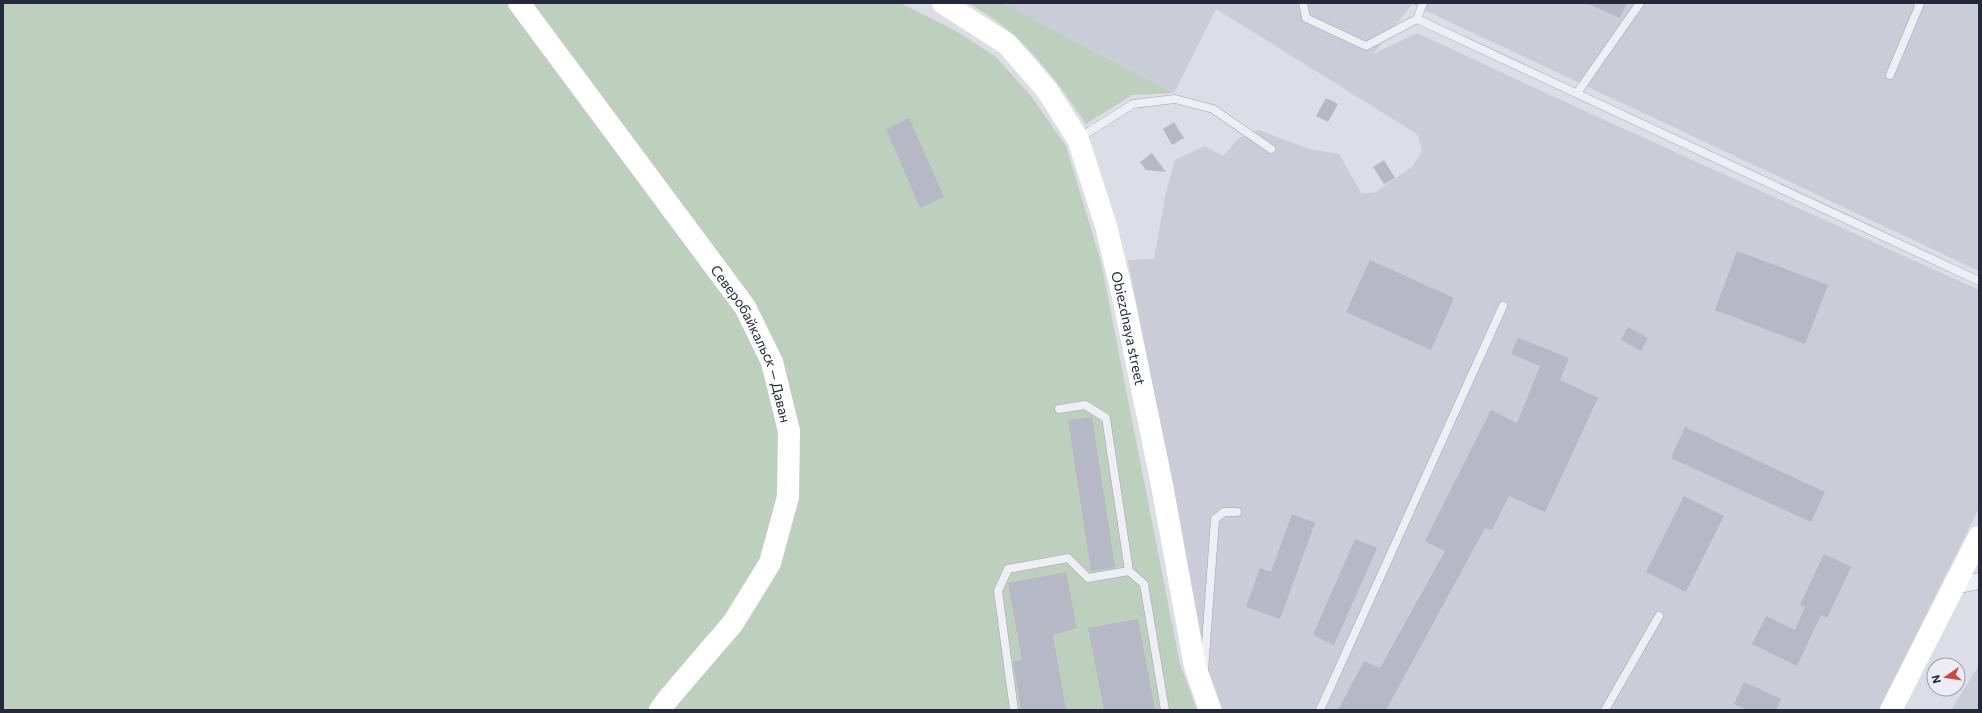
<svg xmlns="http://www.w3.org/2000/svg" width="1982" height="713" viewBox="0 0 1982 713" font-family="Commissioner,sans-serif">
  <rect width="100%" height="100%" fill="#dcdde6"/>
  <path fill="#caccd8" d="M1002 3H1979V271L1412 4 1373 54 1417 33 1589 113 1979 290V508L1879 710H1223L1206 665 1128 260 1154 259 1165 197 1175 160 1205 146 1223 156 1239 138 1258 130 1310 149 1339 154 1362 194 1376 192 1412 167 1422 151 1417 134 1216 9 1174 93Z
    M1979 666V710H1951Z"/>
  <path fill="#bdd0bd" d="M3 3H900L956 31 995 56 1031 96 1066 146 1101 262 1180 664 1197 710H3Z
    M969 3H1002L1174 93 1132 95 1086 124C1062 88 1036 52 1002 25 992 17 980 10 969 3Z"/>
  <path fill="#b6b8c6" d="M1586 3H1627L1620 18Z
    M1326 98 1338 104 1328 122 1316 116Z
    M909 118 944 197 920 208 886 129Z
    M1174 122 1184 138 1172 145 1163 129Z
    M1152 153 1166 172 1146 170 1140 162Z
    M1384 160 1395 178 1384 184 1373 167Z
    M1737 251 1828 285 1805 344 1715 310Z
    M1370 260 1454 298 1431 350 1346 312Z
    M1628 327 1648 338 1641 351 1621 340Z
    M1518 338 1569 358 1560 380 1598 398 1545 512 1509 496 1492 530 1485 528 1386 710H1338L1364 661 1380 668 1445 551 1425 541 1491 410 1517 423 1540 366 1511 354Z
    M1092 417 1115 567 1091 571 1068 420Z
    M1685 427 1825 492 1811 522 1671 458Z
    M1684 496 1724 516 1686 592 1646 572Z
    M1292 514 1315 523 1280 619 1246 607 1260 568 1271 572Z
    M1355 539 1377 548 1334 645 1313 635Z
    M1824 554 1851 567 1827 618 1821 615 1797 666 1752 644 1766 616 1795 630 1805 607 1800 605Z
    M1066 572 1077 628 1053 635 1066 710H1021L1013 661 1022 660 1008 583Z
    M1138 619 1155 710H1104L1088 628Z
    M1744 682 1781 699 1776 710H1747L1734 704Z"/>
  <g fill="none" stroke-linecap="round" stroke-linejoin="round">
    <defs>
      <path id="lane" d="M1303 3 1306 18 1366 46 1417 19 1423 3
        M1417 19 1979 281
        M1890 75 1920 4 1918 3
        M1577 93 1640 3
        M1079 138 1133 104 1175 99 1213 109 1271 149
        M1059 409 1085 405 1106 418 1129 571
        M1204 671 1215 519 1224 512H1237
        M1014 710 998 591 1008 569 1068 558 1088 578 1129 571 1144 584 1165 710
        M1320 710 1503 306
        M1605 710 1659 616"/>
      <path id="street" d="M1955 586 1979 581"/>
    </defs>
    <use href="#lane" stroke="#a2a3b0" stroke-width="9"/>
    <use href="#street" stroke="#a2a3b0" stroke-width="17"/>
    <use href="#lane" stroke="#eeeff4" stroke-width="8"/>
    <use href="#street" stroke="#eeeff4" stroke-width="16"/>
    <g stroke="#fff" stroke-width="22">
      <path id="s1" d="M519 3 745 307 772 362 789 431 788 497 770 563 733 623 667 700 660 710"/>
      <path id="s2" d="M943 3 1007 44 1047 90 1078 139 1106 226 1124 301 1162 485 1195 666 1210 710"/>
      <path d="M1891 710 1979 537"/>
    </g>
  </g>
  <g text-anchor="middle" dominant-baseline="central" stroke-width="3" stroke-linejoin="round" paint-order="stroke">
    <g font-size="14" fill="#26293c" stroke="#ebecf4">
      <text stroke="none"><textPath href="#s2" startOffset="391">Obiezdnaya street</textPath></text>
      <text stroke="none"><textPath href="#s1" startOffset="415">Северобайкальск — Даван</textPath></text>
    </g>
  </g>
  <rect width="1982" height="713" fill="none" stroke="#26293c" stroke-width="8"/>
  <g transform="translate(1946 677) rotate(257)"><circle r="19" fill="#ebecf4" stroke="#9c9eaa"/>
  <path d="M0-3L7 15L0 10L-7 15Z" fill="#cd483f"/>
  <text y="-6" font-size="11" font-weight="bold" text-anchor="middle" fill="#26293c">N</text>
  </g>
</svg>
